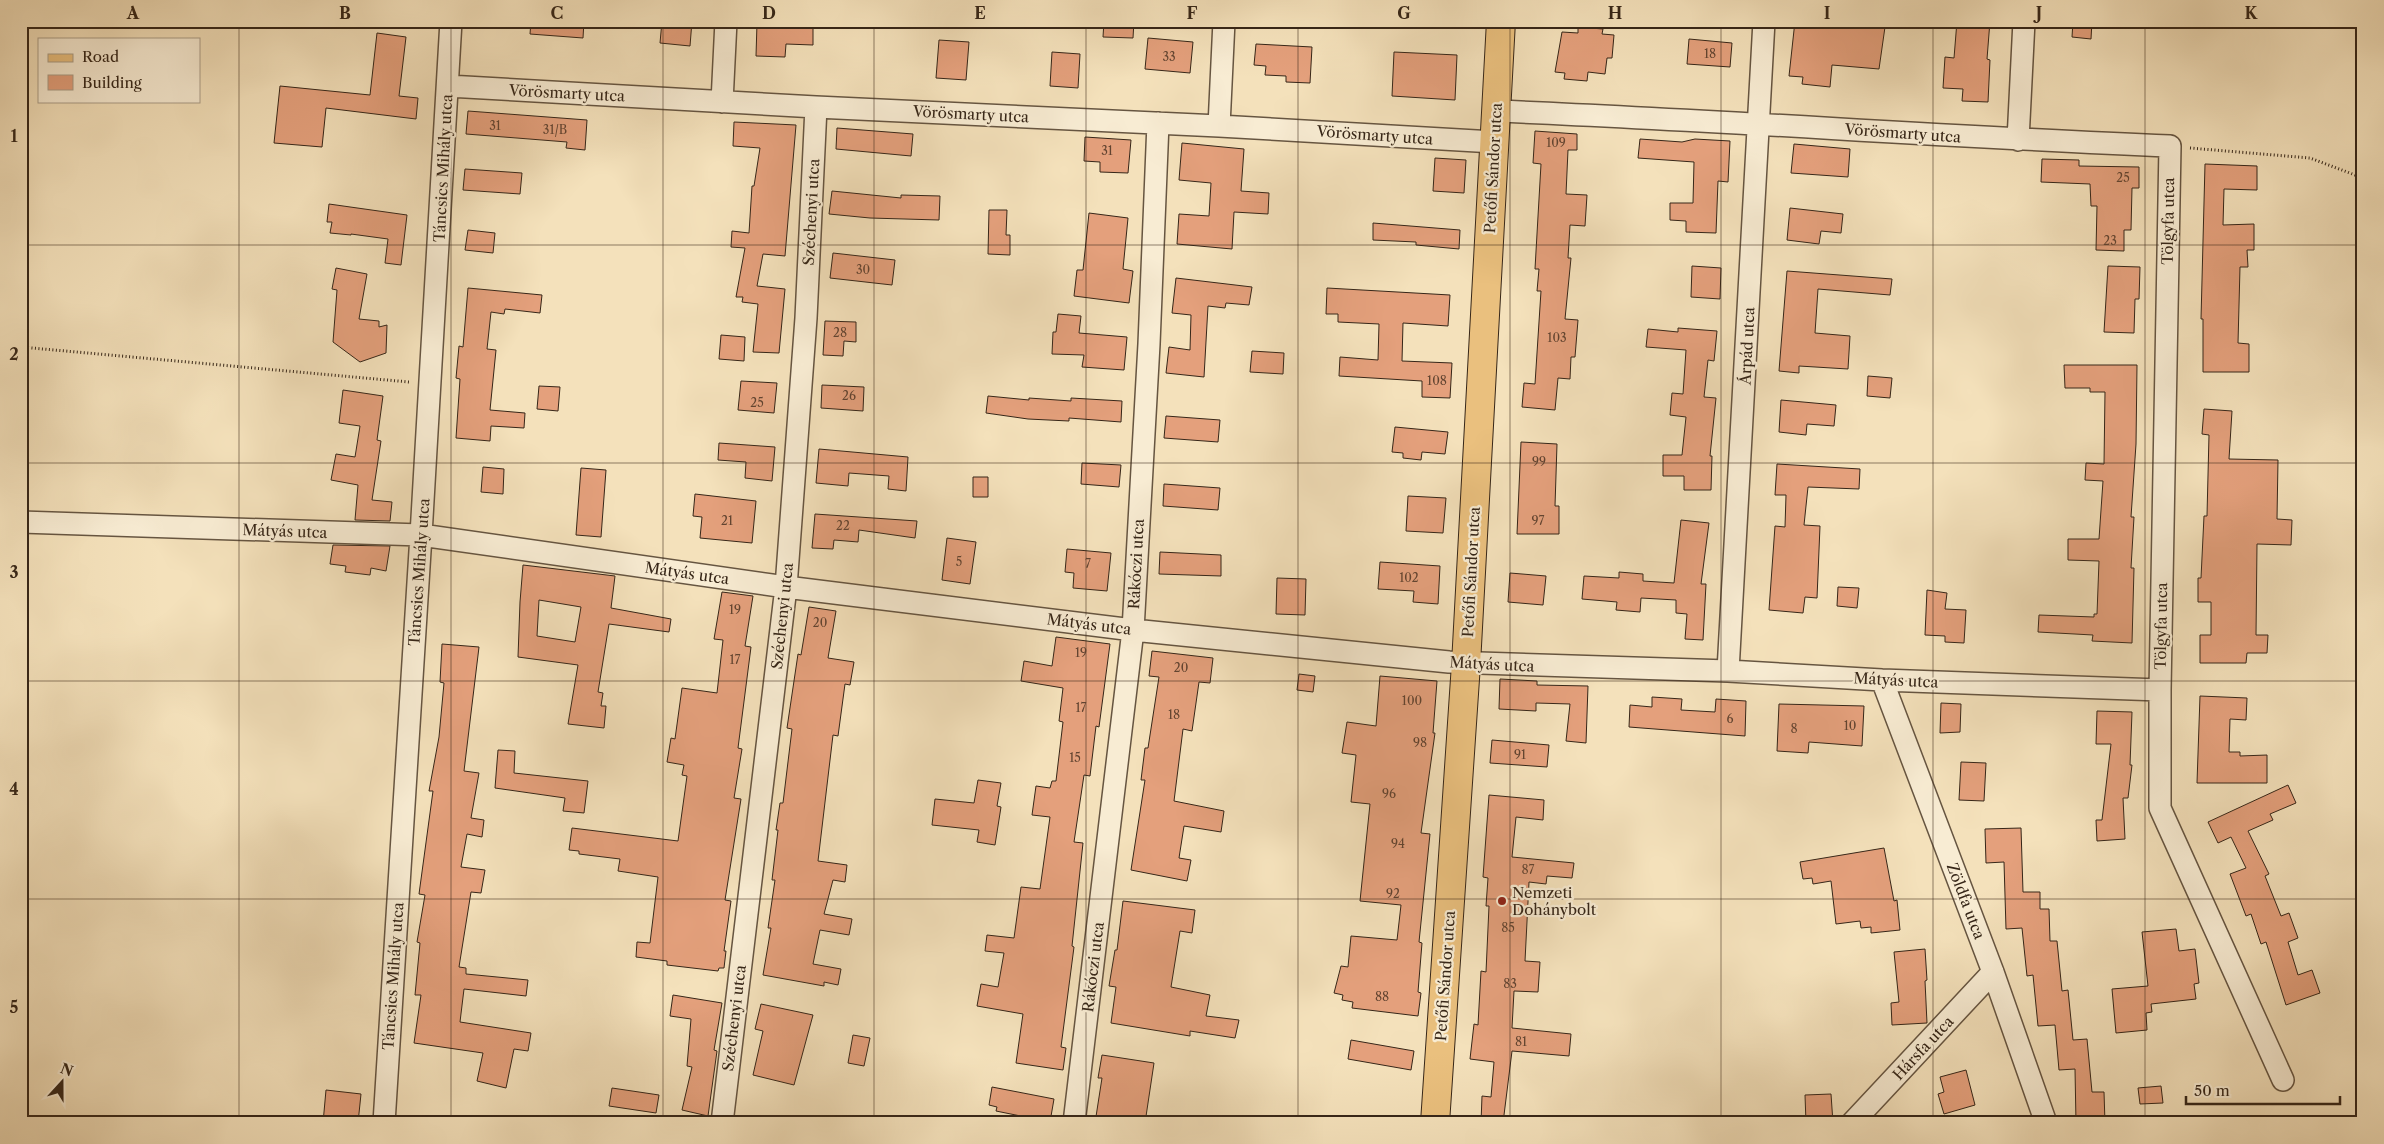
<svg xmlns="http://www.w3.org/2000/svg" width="2384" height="1144" viewBox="0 0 2384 1144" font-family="'Libre Caslon Text',serif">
  <rect width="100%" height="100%" fill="#f4e1bb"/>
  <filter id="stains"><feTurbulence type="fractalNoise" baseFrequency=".004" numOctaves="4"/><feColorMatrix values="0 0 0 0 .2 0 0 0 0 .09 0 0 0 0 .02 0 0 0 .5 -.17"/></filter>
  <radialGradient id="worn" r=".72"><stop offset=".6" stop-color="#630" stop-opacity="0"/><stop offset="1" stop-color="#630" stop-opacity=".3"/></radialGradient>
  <path fill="#e4a07c" stroke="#362618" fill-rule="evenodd" d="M531 21H584L583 38 530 34Z
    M662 21H692L690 46 660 43Z
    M1104 21H1134L1133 38 1103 37Z
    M1795 21H1813L1867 28 1868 24 1885 27 1879 69 1832 65 1830 87 1802 84 1803 77 1789 76Z
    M1957 21H1990L1987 59 1990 60 1988 102 1962 101 1963 89 1943 88 1945 57 1954 58Z
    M2073 21H2092L2091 39 2072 37Z
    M757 23 813 24V45L786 44 785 57 756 56Z
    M1578 27 1603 29 1602 34 1614 35 1612 58H1607L1605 74 1588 72 1587 81 1564 79 1565 73 1555 72 1562 32 1578 33Z
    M377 33 406 37 399 96 418 98 416 119 326 108 322 147 274 143 280 86 370 95Z
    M1148 38 1193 42 1190 73 1145 69Z
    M1689 39 1732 43 1730 67 1687 64Z
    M939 40 969 42 966 80 936 78Z
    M1256 44 1312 47 1310 83 1286 82V76L1265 75 1266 66 1254 65Z
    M1052 52 1080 54 1078 88 1050 86Z
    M1394 52 1457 55 1455 100 1392 96Z
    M468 111 587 120 585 150 566 148 567 142 466 134Z
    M734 122 796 125 785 256 763 254 757 286 785 289 779 353 753 352 758 304 742 302 743 297H736L745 248 731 247 732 231 749 233 752 186H754L760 148 733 146Z
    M837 128 913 134 911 156 836 149Z
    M1535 131 1577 134V150H1568L1566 194 1587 195 1585 226 1570 225 1568 258H1571L1565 319 1578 320 1575 357H1571L1570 379 1558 378 1555 410 1522 407 1524 383 1535 384 1541 291H1537L1539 269H1535L1541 164 1533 163Z
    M1085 137 1131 140 1128 173 1100 172V162L1084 161Z
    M1640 139 1682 142 1695 139 1730 141 1728 182 1718 181 1716 233 1686 232V221L1670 220V203H1693L1694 162 1638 158Z
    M1182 143 1244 149 1241 191 1269 193 1268 214 1234 212 1232 249 1177 244 1179 214 1209 216 1211 183 1179 180Z
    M1794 144 1850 149 1848 177 1791 173Z
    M1435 158 1466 160 1464 193 1433 191Z
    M2042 159 2079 160V166L2139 167V188H2132L2131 230H2124V251L2096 250 2097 206H2091L2090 184 2041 182Z
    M2205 164 2257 166V190L2224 189 2223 225 2254 224V250H2247L2248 267H2240L2238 343 2249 344V372H2203V319H2201Z
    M465 169 522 173 520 194 463 190Z
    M832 191 901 198V195L940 196 939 220 870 218 829 214Z
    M329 204 407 215 401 265 385 263 388 239 351 234V235L330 233 332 222H327Z
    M1790 208 1843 214 1841 233 1821 231 1819 244 1787 240Z
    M989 210H1007L1006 235H1010V255L988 254Z
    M1089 213 1128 218 1123 269 1133 271 1129 303 1074 296 1077 270H1083Z
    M1373 223 1460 230 1459 249 1416 245V242L1373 240Z
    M468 230 495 233 493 253 465 250Z
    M833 253 895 260 892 285 830 278Z
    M1692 266 1721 268 1720 299 1691 297Z
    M2108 266 2140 267 2139 299H2135L2134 333 2104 332Z
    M336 268 367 274 359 319 379 321V327L387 325 386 353 360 362 333 342 337 290 332 289Z
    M1787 271 1892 279 1890 295 1818 289 1815 333 1850 336 1848 369 1799 366V373L1779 371Z
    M1176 278 1252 287 1249 305 1226 303 1225 308 1208 306 1204 377 1166 373 1169 347 1190 350 1191 315 1172 313Z
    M468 288 542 295 540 313 505 309 504 314 491 312 487 349 496 350 490 410 525 413 524 428 491 426 490 441 456 438 460 379 456 378 459 346 463 347Z
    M1327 288 1450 295 1448 326 1403 323 1402 361 1452 363 1450 398 1422 397V381L1339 376 1340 357 1378 360 1379 324 1338 322V314H1326Z
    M1058 314 1081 316 1079 333 1127 337 1124 370 1082 367 1084 355 1052 354 1053 332H1056Z
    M825 321 856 322V342L844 341 843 356 823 355Z
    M1678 328 1717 331 1714 361 1708 360 1704 397 1716 398 1710 456H1712L1711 490H1684V476H1663V455H1682L1686 417 1670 415 1672 393 1683 394 1686 350 1646 347 1648 329 1678 332Z
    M721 335 745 337 744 361 719 359Z
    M1252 351 1284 353 1283 374 1250 372Z
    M2064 365H2137L2136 444 2131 517H2134L2131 568H2134L2132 643 2092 641 2093 635 2038 632 2039 615 2094 617V614H2097L2099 561 2068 560V539H2099L2103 481 2085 480 2086 463 2104 464 2105 392H2090V388H2065Z
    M1868 376 1892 378 1890 398 1867 396Z
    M741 381 777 383 774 413 738 410Z
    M822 385 864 387 863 411 821 408Z
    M539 386 560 387 558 411 537 409Z
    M343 390 383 396 377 440 381 441 372 500 392 502 390 521 355 520 358 485 331 480 336 454 355 457 360 426 339 423Z
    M988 396 1029 400V398L1071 401V398L1122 401 1121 422 1069 418V421L1028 419 986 413Z
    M1781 400 1836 405 1834 426 1807 424 1806 435 1779 432Z
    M2204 409 2232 411 2229 459 2278 460 2277 519 2292 520 2291 545 2257 544 2256 635H2268L2267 653H2247L2246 663H2200V635H2211V602H2198V578H2201L2204 516H2207L2209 435 2202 434Z
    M1166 416 1220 420 1218 442 1164 438Z
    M1395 427 1448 432 1445 454 1422 452 1421 460 1403 458V453L1392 452Z
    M1521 442 1557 444 1555 506H1559V534H1517Z
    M719 443 775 447 772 481 745 478 746 462 718 460Z
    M819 449 908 457 906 491 888 489 889 476 849 473 848 486 816 483Z
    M1082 463 1121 465 1119 487 1081 484Z
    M1777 464 1860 469 1859 489 1808 487 1804 525 1820 526 1817 598 1805 597 1803 613 1769 610 1775 526 1785 527 1786 495H1775Z
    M483 467 504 469 503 494 481 492Z
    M581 468 606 470 601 537 576 535Z
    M973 477H988V497H973Z
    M1164 484 1220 488 1218 510 1163 506Z
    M695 494 756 501 752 543 700 538 702 517 693 516Z
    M1408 496 1446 498 1443 533 1406 531Z
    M815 514 917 521 915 538 859 530 858 542 834 540 833 549 812 548Z
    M1681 520 1709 523 1701 584H1706L1703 640 1685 639 1687 614 1676 613V600L1641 598 1640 612 1616 610 1617 602 1582 599 1584 576 1619 578V572L1643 574V581L1674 583Z
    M947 538 976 542 970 584 942 580Z
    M333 545 390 546 386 571 371 568 370 575 345 572 346 566 330 564Z
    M1067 549 1111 553 1107 591 1073 588 1074 573 1065 572Z
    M1160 552 1221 555V576L1159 574Z
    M1380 562 1440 566 1438 604 1413 602 1414 591 1378 589Z
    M523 565 615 576 611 608 671 619 669 632 609 624 598 692 603 693 601 706H606L604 728 568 724 578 665 518 657 520 602ZM539 600 581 607 575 642 537 636Z
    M1510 573 1546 576 1543 605 1508 602Z
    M1277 578 1306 579 1305 615 1276 614Z
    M1838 587 1859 588 1857 608 1837 606Z
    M1927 590 1947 593 1945 609 1966 610 1964 643 1945 642V636L1925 635Z
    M722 592 753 596 745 646 751 647 738 748 742 749 734 798 741 799 725 900 731 901 724 951H726L724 968H719L718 971 667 965V961L636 957 637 942 650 943 658 877 618 871 620 859 579 854V851L569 850 572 828 678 841 687 776 682 775 684 765 667 762 671 738 675 739 682 688 717 693 723 640 714 639Z
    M809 607 836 611 828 658 854 662 850 685 845 684 838 736 833 735 818 861 847 865 845 882 833 880 824 914 852 919 849 935 820 930 813 964 841 969 838 985 824 982V986L763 975 771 928H768L775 880H772L778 830H776L780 803H783L792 729 787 728 798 654 801 655Z
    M1056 637 1110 644 1099 727 1096 726 1090 776 1084 775 1074 842 1083 843 1072 946 1074 947 1061 1047 1066 1048 1063 1070 1016 1063 1023 1014 977 1006 981 984 998 987 1004 953 985 951 987 935 1014 938 1021 887 1040 889 1050 817 1032 815 1036 786 1050 788 1052 781H1056L1063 722 1059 721 1063 688 1021 681 1024 661 1052 666Z
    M442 644 479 647 464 771 479 773 471 818 484 820 482 837 467 834 461 867 485 870 481 893 471 892 459 967 466 968V974L528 980 526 996 464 989 460 1022 531 1033 528 1051 514 1049 506 1088 477 1081 483 1053 414 1043 421 995H415L420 943 417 942 425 895 419 894 433 791H429L439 737 444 683 440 682Z
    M1152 651 1213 658 1210 683 1199 682 1192 731 1183 729 1174 801 1224 811 1221 832 1184 826 1179 858 1191 860 1187 881 1131 870 1145 780H1141L1145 748H1148L1159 677 1149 676Z
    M1299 674 1315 676 1313 692 1297 690Z
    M1380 676 1437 681 1433 733H1435L1421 833 1430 834 1419 942 1422 943 1418 992 1421 993 1418 1016 1352 1008 1353 1002 1342 1000 1343 995 1334 993 1341 966 1348 967 1351 936 1397 940 1401 905 1360 901 1370 804 1351 802 1356 755 1342 753 1347 722 1376 726Z
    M1500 679 1537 681V685L1588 686 1586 743 1566 741 1570 704 1536 703V711L1499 709Z
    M2200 696 2247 698 2246 720 2230 719 2229 752H2240V756L2267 755V783H2197Z
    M1652 697 1682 699 1681 710 1715 712 1716 699 1746 701 1745 736 1629 727 1630 705 1652 707Z
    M1941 703 1961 704 1960 732 1940 733Z
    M1779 704 1864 706 1862 746 1809 742 1808 753 1777 751Z
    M2097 711 2132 712 2130 765H2132L2128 798H2123L2125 839 2097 841 2096 820H2102L2111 744H2096Z
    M1492 740 1549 745 1547 767 1490 763Z
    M498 750 515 751 514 773 588 781 584 813 563 811 565 798 495 788Z
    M1961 762 1986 763 1984 801 1959 800Z
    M978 780 1001 783 997 806 1001 807 995 845 977 842 979 830 932 825 935 799 974 803Z
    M2288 785 2296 803 2270 814 2273 820 2248 831 2269 874 2265 876 2281 916 2289 913 2298 938 2288 942 2298 975 2312 970 2320 993 2286 1005 2266 942 2261 944 2251 914 2246 916 2230 874 2246 868 2231 837 2218 843 2208 822Z
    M1489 795 1544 800 1543 820 1516 817 1512 857 1574 863 1572 878 1547 876 1546 884 1529 882 1525 961 1540 962 1538 992 1514 991 1512 1028 1571 1034 1569 1056 1512 1051 1503 1123H1481L1482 1096 1491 1097 1494 1062 1470 1059 1474 1024 1478 1025 1481 971 1486 972 1489 906H1486L1488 878 1483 877Z
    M2021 828 2023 892H2040V909H2049L2050 941H2057L2062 991 2068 990 2073 1040 2087 1039 2092 1092H2104L2105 1123H2076L2075 1069 2059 1070 2055 1025 2038 1026 2033 975 2027 976 2022 928 2006 929 2004 862 1986 863 1985 829Z
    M1884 848 1894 901 1897 900 1900 930 1871 933V927L1861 928 1860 921 1836 924 1831 881 1813 884 1812 878 1803 879 1800 862Z
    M1123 901 1195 910 1192 933 1180 931 1171 987 1210 995 1206 1016 1239 1020 1235 1038 1190 1031V1036L1111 1023 1116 987 1109 986 1115 950H1117Z
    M2176 929 2179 951 2195 949 2199 983 2194 984 2196 999 2151 1004 2152 1012 2146 1013 2147 1030 2116 1033 2112 989 2148 986 2142 932Z
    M1925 949 1927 980 1925 981 1927 1023 1892 1025 1891 1003 1899 1002 1894 952Z
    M673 995 722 1003 714 1050 717 1051 708 1116 682 1110 692 1067 687 1066 691 1019 670 1016Z
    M761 1004 813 1015 794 1085 753 1075 763 1031 755 1029Z
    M853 1035 870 1038 864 1066 848 1063Z
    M1351 1040 1414 1051 1411 1070 1348 1059Z
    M1102 1055 1154 1063 1145 1123H1095L1102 1078H1098Z
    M1966 1070 1975 1105 1944 1114 1938 1094 1944 1092 1940 1077Z
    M2161 1086 2163 1103 2140 1104 2138 1088Z
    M992 1087 1054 1099 1050 1122 996 1111 997 1107 989 1105Z
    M612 1088 659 1095 656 1113 609 1106Z
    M326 1090 361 1094 358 1123H323Z
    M1831 1094 1833 1123H1806L1805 1095Z"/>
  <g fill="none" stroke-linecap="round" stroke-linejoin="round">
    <defs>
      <path id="minor" d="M448 86 816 107 1219 126 1494 142
        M722 102 726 21
        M1497 111C1721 120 1945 137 2170 146L2160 690V808L2283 1080
        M1219 126 1224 21
        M2018 140 2024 21
        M21 522 421 535 786 587 1133 630 1449 662 1728 671 1882 680 2160 690
        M1728 671 1764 21
        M1882 680 1993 972 2046 1123
        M384 1123 421 535 451 21
        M722 1123 786 587 806 318 816 107
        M1074 1123 1133 630 1149 344 1158 123
        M1852 1123 1993 972"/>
      <path id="major" d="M1435 1123 1466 664 1501 21"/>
    </defs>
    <use href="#minor" stroke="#665541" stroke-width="24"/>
    <use href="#major" stroke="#362618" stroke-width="30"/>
    <path stroke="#362618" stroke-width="3" stroke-dasharray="1 2.5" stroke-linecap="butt" d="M2190 148 2310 158 2363 178
      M21 347 409 382"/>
    <use href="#minor" stroke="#f8ecd3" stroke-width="21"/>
    <use href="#major" stroke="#eac07e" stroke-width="28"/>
  </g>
  <path fill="none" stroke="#362618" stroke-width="1" stroke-opacity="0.55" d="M239 21V1123M451 21V1123M663 21V1123M874 21V1123M1086 21V1123M1298 21V1123M1510 21V1123M1721 21V1123M1933 21V1123M2145 21V1123M21 245H2363M21 463H2363M21 681H2363M21 899H2363"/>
  <circle fill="#8f2418" stroke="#f8ecd3" stroke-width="2" cx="1502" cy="901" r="5"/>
  <g text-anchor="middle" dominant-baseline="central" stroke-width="4.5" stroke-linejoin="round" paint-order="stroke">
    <g font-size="12" fill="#624431">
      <text x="1710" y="53">18</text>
      <text x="1169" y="56">33</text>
      <text x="495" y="125">31</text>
      <text x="555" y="129">31/B</text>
      <text x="1556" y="142">109</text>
      <text x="1107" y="150">31</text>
      <text x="2123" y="177">25</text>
      <text x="2110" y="240">23</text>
      <text x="863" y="269">30</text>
      <text x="840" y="332">28</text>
      <text x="1557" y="337">103</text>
      <text x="1437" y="380">108</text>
      <text x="849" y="395">26</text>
      <text x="757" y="402">25</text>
      <text x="1539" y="461">99</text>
      <text x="727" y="520">21</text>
      <text x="1538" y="520">97</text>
      <text x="843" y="525">22</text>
      <text x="959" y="561">5</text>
      <text x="1088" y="563">7</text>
      <text x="1409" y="577">102</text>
      <text x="735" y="609">19</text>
      <text x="820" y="622">20</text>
      <text x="1081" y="652">19</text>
      <text x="735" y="659">17</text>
      <text x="1181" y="667">20</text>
      <text x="1412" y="700">100</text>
      <text x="1081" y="707">17</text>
      <text x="1174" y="714">18</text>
      <text x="1730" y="718">6</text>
      <text x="1850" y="725">10</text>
      <text x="1794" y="728">8</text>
      <text x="1420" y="742">98</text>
      <text x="1520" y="754">91</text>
      <text x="1075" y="757">15</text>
      <text x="1389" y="793">96</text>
      <text x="1398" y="843">94</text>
      <text x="1528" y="869">87</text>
      <text x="1393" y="893">92</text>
      <text x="1508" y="927">85</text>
      <text x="1510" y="983">83</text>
      <text x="1382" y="996">88</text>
      <text x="1521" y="1041">81</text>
    </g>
    <g font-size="15" fill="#362618" stroke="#f8ecd3">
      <text transform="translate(567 93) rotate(3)">Vörösmarty utca</text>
      <text transform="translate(971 114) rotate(3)">Vörösmarty utca</text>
      <text transform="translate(1903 133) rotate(4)">Vörösmarty utca</text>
      <text transform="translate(1375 135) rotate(4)">Vörösmarty utca</text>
      <text transform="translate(443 168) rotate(-87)">Táncsics Mihály utca</text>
      <text transform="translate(1493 168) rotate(-87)">Petőfi Sándor utca</text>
      <text transform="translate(811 212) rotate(-87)">Széchenyi utca</text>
      <text transform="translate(2168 221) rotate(-89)">Tölgyfa utca</text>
      <text transform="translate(1747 346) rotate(-87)">Árpád utca</text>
      <text transform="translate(285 531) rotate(2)">Mátyás utca</text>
      <text transform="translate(1136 564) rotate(-87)">Rákóczi utca</text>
      <text transform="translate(419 572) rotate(-86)">Táncsics Mihály utca</text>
      <text transform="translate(1471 572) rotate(-87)">Petőfi Sándor utca</text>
      <text transform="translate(687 573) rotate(8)">Mátyás utca</text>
      <text transform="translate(782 616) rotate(-84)">Széchenyi utca</text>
      <text transform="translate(1089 624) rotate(7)">Mátyás utca</text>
      <text transform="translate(2161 626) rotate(-89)">Tölgyfa utca</text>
      <text transform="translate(1492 664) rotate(3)">Mátyás utca</text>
      <text transform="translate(1896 680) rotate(3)">Mátyás utca</text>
      <text transform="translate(1966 901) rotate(69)">Zöldfa utca</text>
      <text transform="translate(1093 967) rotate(-83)">Rákóczi utca</text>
      <text transform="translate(393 976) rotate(-86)">Táncsics Mihály utca</text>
      <text transform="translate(1445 976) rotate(-86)">Petőfi Sándor utca</text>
      <text transform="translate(734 1018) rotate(-83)">Széchenyi utca</text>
      <text transform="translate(1923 1048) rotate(-47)">Hársfa utca</text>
    </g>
    <g font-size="15" fill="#362618" stroke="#f8ecd3" text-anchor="start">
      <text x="1512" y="892">Nemzeti<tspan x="1512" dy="17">Dohánybolt</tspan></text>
    </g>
  </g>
  <rect width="2384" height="1144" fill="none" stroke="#f4e1bb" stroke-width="55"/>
  <rect x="38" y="38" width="162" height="65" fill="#f8ecd3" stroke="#aa9d88"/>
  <rect x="48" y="54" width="25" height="8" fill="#eac07e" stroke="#aa9d88"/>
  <text x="82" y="62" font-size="15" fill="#362618">Road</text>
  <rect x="48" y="75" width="25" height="15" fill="#e4a07c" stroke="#aa9d88"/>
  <text x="82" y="88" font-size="15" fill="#362618">Building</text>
  <g transform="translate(62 1082) rotate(21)" stroke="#f8ecd3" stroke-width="4" paint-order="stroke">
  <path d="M0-4L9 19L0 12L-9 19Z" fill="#362618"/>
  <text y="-8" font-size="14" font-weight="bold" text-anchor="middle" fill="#362618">N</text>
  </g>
  <path d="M2186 1096v8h154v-8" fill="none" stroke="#362618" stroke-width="2.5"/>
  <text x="2194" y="1096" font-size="15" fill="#362618" stroke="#f8ecd3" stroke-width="4" paint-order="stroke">50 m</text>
  <rect x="28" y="28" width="2328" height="1088" fill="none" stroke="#362618" stroke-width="2"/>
  <g font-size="16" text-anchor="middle" font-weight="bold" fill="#362618">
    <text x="133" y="19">A</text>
    <text x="345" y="19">B</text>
    <text x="557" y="19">C</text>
    <text x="769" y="19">D</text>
    <text x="980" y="19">E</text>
    <text x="1192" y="19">F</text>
    <text x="1404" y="19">G</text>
    <text x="1615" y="19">H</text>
    <text x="1827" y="19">I</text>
    <text x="2039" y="19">J</text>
    <text x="2251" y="19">K</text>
    <text x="14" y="142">1</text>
    <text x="14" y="360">2</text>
    <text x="14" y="578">3</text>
    <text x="14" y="795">4</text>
    <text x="14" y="1013">5</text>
  </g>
  <rect width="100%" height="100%" filter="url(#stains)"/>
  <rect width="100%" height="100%" fill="url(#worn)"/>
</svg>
